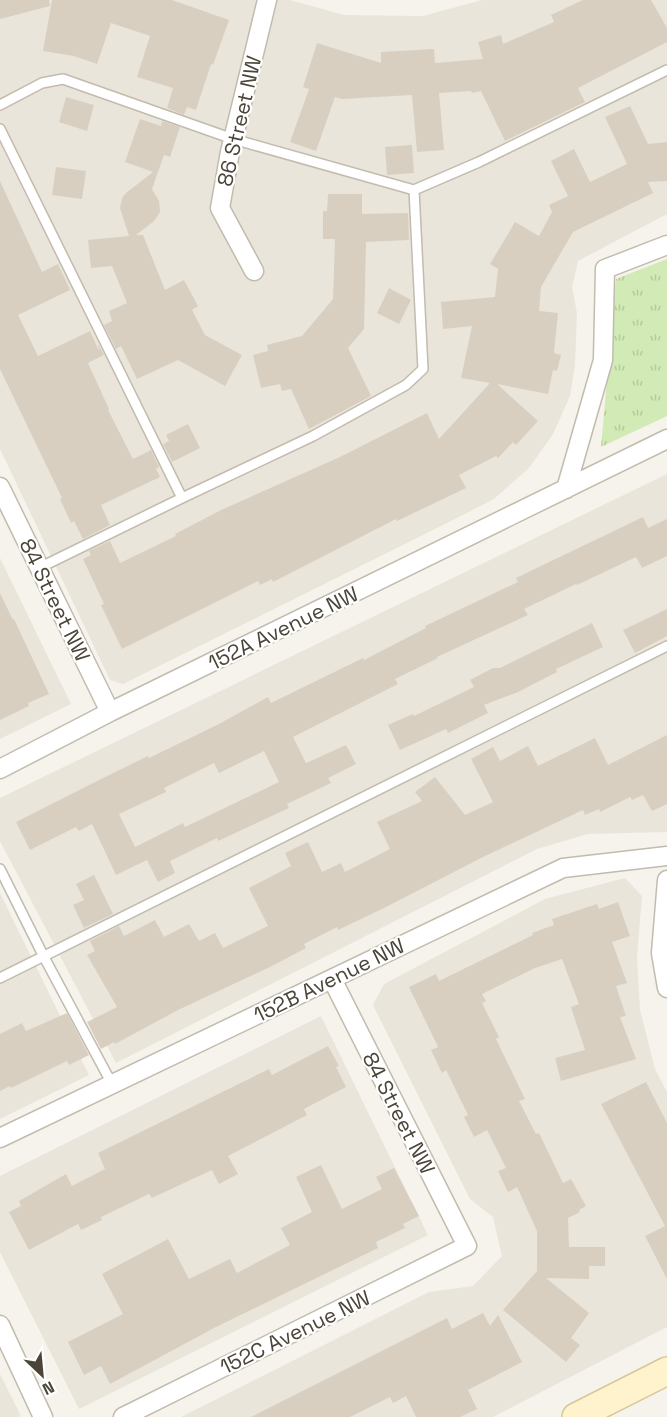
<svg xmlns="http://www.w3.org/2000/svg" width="667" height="1417" viewBox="0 0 667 1417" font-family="'Space Grotesk',sans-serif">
  <defs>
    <pattern id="grass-tufts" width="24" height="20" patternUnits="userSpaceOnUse" patternTransform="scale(1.5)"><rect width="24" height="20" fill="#d2eab5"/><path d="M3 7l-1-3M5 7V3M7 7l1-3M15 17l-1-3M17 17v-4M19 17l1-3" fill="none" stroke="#b6ca9c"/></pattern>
  </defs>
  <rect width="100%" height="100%" fill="#f6f3ec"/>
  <path fill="#eae5da" d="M0 0H290L344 15 423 16 482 0H667V214L578 261 572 287 577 313 575 365 570 396 553 434 529 468 494 499 453 520 123 684 110 680 0 449Z
    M667 474V832L588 834 537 849 116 1063 0 841V798Z
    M0 558 71 704 0 739Z
    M625 878 642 896 637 957 640 1010 655 1069 667 1092V1327L493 1417H181L429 1292 473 1286 502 1256 493 1217 470 1199 373 1005 384 984 545 899Z
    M0 893 89 1075 0 1119Z
    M321 1016 428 1235 79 1409 0 1252V1176Z
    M0 1374 20 1414V1417H0Z"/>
  <path fill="url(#grass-tufts)" d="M667 259V416L601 447 616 279Z"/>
  <path fill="#d8cfc1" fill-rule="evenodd" d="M0 0H49L50 6 0 19Z
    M52 0H172L229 20 213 65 211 64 196 110 187 107 184 115 167 108 173 88 137 77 150 36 111 23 97 64 74 56 43 51Z
    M583 0H651L667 28V42L578 88 585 102 505 141 481 91 472 93 471 91 439 93 444 150 417 152 412 95 342 99 335 97 316 151 290 142 309 89 303 87 317 43 381 63V52L434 49 435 63 483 59 478 42 501 35 503 44 554 22 551 15Z
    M66 97 94 105 87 131 59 122Z
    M630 106 648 144 667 142V181L648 182 653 193 573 232 541 287 539 311 558 313 554 353 561 355 557 371 553 370 548 394 497 384 538 421 516 445 513 442 498 458 496 456 459 475 466 488 397 521 396 519 273 582 272 579 260 585 258 581 122 649 101 605 104 604 83 559 91 555 89 551 110 541 120 563 176 536 175 534 221 510 340 457 427 413 439 439 490 383 461 378 472 326 443 329 441 302 495 297 498 269 490 264 515 222 539 236 552 212 549 205 568 196 551 161 574 149 590 182 627 164 605 117Z
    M140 119 161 126 162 121 180 127 170 157 164 155 152 189 159 201 160 212 154 221 136 235H143L165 290 184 280 198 306 192 310 205 335 242 355 225 386 178 360 137 379 121 346 116 349 104 325 112 321 109 311 127 303 112 266 91 268 88 240 129 236 120 208 122 198 126 193 153 172 125 162Z
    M412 145 414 173 387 175 385 147Z
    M56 167 86 171 82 199 52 195Z
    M0 181 42 272 58 264 70 290 18 315 38 356 90 331 99 351 98 344 104 355 88 363 109 409 108 410 133 459 151 450 159 467 156 469 160 477 101 505 110 525 83 539 74 521 71 523 60 499 62 498 0 369Z
    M328 194H362V214L408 213 409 240 366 242 364 329 348 348 371 396 309 429 291 389 282 391 280 384 261 388 253 355 268 351 267 345 302 336 333 299 335 239H323V211H327Z
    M389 288 411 300 399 324 377 313Z
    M188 424 200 448 172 462 163 444 169 441 166 435Z
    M643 517 648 528 667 519V556L642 568 636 557 577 585 576 584 524 609 528 615 437 657 438 658 395 679 398 684 293 737 306 763 346 745 356 764 328 778 331 783 287 804 289 808 218 841 217 838 170 861 175 873 158 882 147 860 116 875 92 824 79 831 76 827 30 850 16 822 101 779 148 756 149 758 219 724 268 697 271 703 363 658 364 660 426 628 425 626 518 582 516 578ZM264 751 279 782 185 827 183 823 135 847 119 814 166 792 164 788 214 763 219 773Z
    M0 593 13 620 14 619 49 694 28 703 29 706 0 720Z
    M667 609V636L635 653 623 630Z
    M592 623 603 647 556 669 557 672 518 692 484 705 488 713 448 733 446 729 400 750 388 725 413 714 414 716 474 687 470 680 493 668H500Z
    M667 735V804L652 811 643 795 632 800 630 797 600 812 599 809 585 815 583 810 483 857 384 908 338 930 337 927 304 944 306 948 268 968 178 1010 115 1044 114 1042 101 1049 87 1022 117 1007 87 955 95 951 90 941 119 926 124 936 155 920 164 937 189 924 199 941 215 933 223 948 268 926 249 888 291 866 285 853 308 842 322 872 341 863 345 872 390 849 377 822 422 801 415 792 435 777 465 815 493 802 471 759 493 747 500 761 528 746 538 766 595 738 608 765Z
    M94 875 113 914 84 928 73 905 84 900 76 884Z
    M618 902 630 936 612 942 627 983 616 986 626 1016 620 1017 636 1059 561 1081 555 1058 585 1050 571 1007 579 1004 562 959 535 968 482 994 486 1001 482 1003 499 1037 496 1039 525 1099 519 1101 536 1134 539 1133 563 1183 571 1179 586 1206 579 1210 580 1212 568 1218 569 1247H605V1266H589V1279L546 1278 589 1313 571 1338 580 1345 566 1362 503 1310 537 1271V1231L517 1187 508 1192 498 1171 506 1168 487 1130 474 1137 464 1117 468 1115 446 1070 442 1073 431 1050 438 1047 409 987 436 974 439 981 533 935 532 933 554 925 552 919 597 904 599 909Z
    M67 1013 89 1055 69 1065 67 1061 11 1088 10 1086 0 1091V1034L22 1023 26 1031Z
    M328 1046 339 1066 336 1067 346 1087 304 1109 307 1115 228 1156 238 1174 219 1184 212 1170 152 1198 149 1194 101 1217 102 1220 81 1230 78 1224 29 1250 9 1212 21 1206 19 1201 66 1174 72 1186 105 1169 98 1153 269 1069 272 1075Z
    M646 1082 667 1123V1279L645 1236 665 1226 601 1104Z
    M321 1165 342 1209 382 1189 376 1177 394 1168 419 1216 403 1224 405 1228 376 1242 378 1248 214 1328 110 1384 101 1366 84 1375 68 1342 123 1314 102 1274 168 1239 189 1279 230 1259 237 1273 290 1245 281 1228 312 1212 296 1177Z
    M483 1313 490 1326 498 1315 522 1362 468 1390 477 1409 460 1417H416L406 1396 393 1403 390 1397 350 1417H251L447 1318 452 1329Z"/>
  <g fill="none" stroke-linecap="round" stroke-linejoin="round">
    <defs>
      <path id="service" d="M0 105 42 83 63 79 233 139 414 190 479 162 667 70
        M0 129 182 498 313 436 406 385 423 369 414 190
        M39 568 182 498
        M0 869 44 957 112 1084
        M0 978 667 646"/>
      <path id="minor" d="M254 271 220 208 230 152 267 0
        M0 487 110 712
        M566 489 603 360 605 269 667 245
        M0 769 110 712 667 439
        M667 880 661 953 667 988
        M0 1138 563 868 667 856
        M0 1325 43 1417
        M123 1417 467 1246 332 979"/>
      <path id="secondary" d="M576 1417 667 1371"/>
    </defs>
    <use href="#service" stroke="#c2bbae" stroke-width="12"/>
    <use href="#minor" stroke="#c2bbae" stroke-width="21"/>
    <use href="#secondary" stroke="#d6c79b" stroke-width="30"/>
    <use href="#service" stroke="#fff" stroke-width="9"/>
    <use href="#minor" stroke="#fff" stroke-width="18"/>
    <use href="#secondary" stroke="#fff3cd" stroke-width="27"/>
  </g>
  <g text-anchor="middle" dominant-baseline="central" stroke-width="4.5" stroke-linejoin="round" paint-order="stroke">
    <g font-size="21" fill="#4b4439" stroke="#fff">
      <text transform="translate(239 121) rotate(-77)">86 Street NW</text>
      <text transform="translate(55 600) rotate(64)">84 Street NW</text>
      <text transform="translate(283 628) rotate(-26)">152A Avenue NW</text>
      <text transform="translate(329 980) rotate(-26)">152B Avenue NW</text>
      <text transform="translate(399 1113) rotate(63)">84 Street NW</text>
      <text transform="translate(295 1332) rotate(-26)">152C Avenue NW</text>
    </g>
  </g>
  <g transform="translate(42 1375) rotate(154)" stroke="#ffffff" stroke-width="4.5" paint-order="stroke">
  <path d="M0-4.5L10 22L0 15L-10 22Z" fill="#4b4439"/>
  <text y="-9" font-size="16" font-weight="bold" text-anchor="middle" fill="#4b4439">N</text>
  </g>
</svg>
